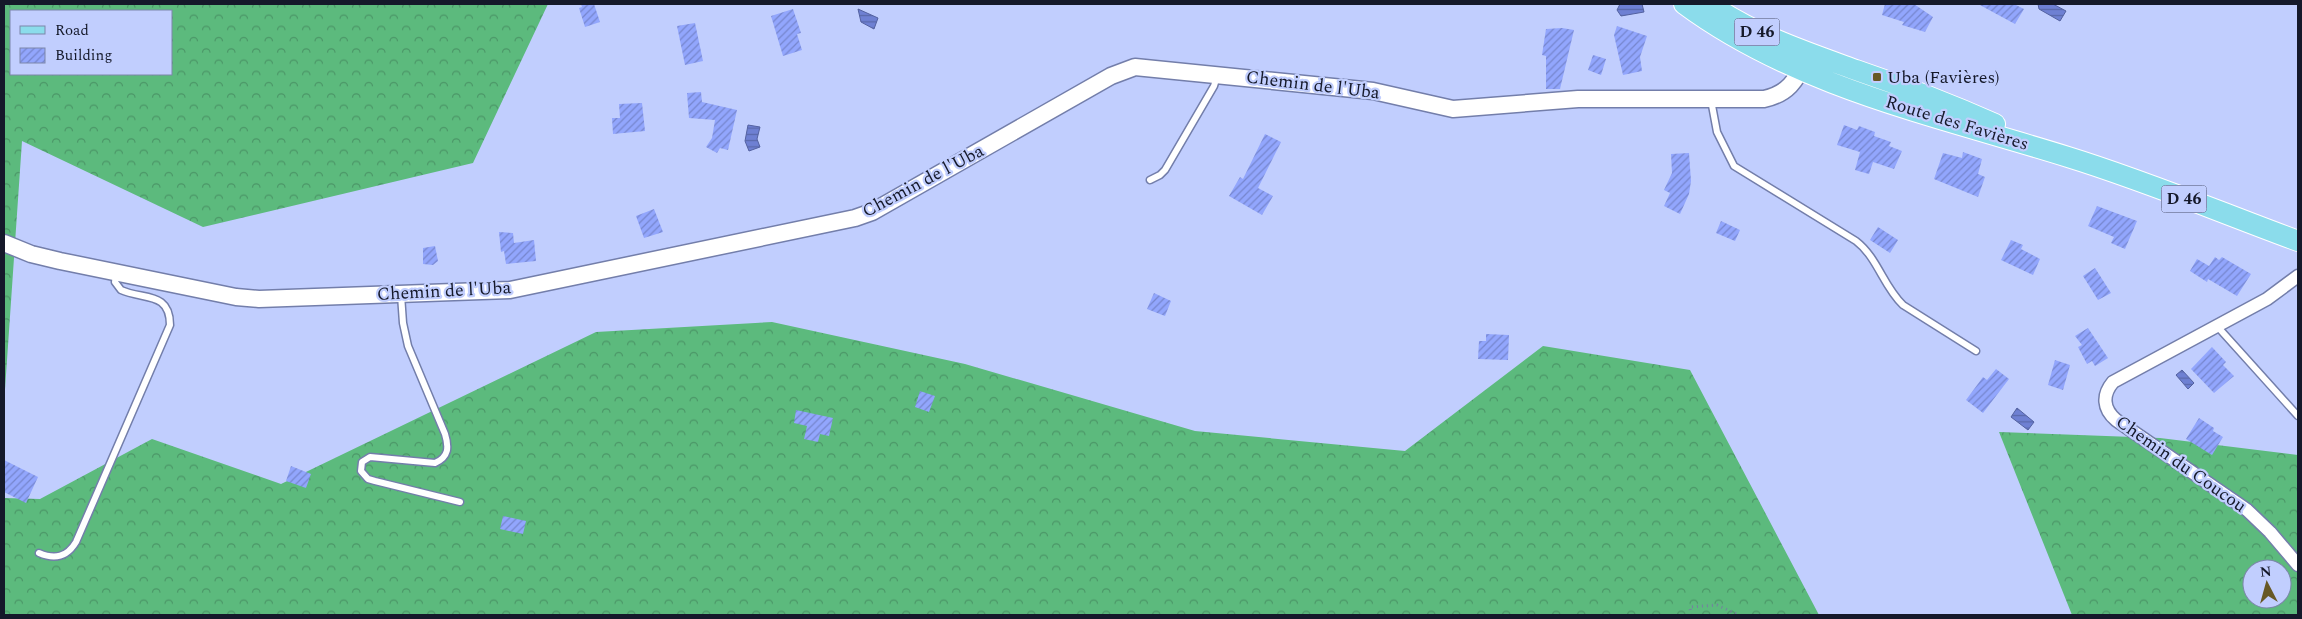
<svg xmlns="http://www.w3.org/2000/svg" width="2302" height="619" viewBox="0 0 2302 619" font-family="Spectral,serif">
  <defs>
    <pattern id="forest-crowns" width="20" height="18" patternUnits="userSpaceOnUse" patternTransform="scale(1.25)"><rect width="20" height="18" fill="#5cba7d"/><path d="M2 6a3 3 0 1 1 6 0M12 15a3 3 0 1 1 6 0" fill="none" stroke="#4b9667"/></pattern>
    <pattern id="water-rules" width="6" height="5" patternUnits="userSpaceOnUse" patternTransform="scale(1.25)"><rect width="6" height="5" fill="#6e80d3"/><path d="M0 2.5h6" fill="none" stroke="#5968ab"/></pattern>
    <pattern id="building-hatch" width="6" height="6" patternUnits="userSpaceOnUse" patternTransform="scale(1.25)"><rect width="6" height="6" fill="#92a6fd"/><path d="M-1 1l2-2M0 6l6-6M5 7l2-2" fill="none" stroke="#7686cd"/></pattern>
  </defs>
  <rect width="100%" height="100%" fill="#c1cefe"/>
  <path fill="url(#forest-crowns)" fill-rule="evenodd" d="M4 4H548L473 163 203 227 22 141 4 404ZM11 11H171V74H11Z
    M772 322 965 364 1195 431 1405 451 1543 346 1690 370 1819 615H4V498L40 499 152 439 281 484 596 332Z
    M1999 432 2160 438 2298 455V615H2072ZM2252 569H2282V599H2252Z"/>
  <path fill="url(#water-rules)" stroke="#5361a0" d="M1620 4H1642L1644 12 1621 16 1617 10Z
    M2038 4H2053L2066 11 2060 21 2039 9Z
    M858 9 878 18 874 29 861 22Z
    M748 125 760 127 757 139 760 147 749 151 745 141Z
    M2182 370 2194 383 2188 389 2176 375Z
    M2017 408 2034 422 2028 430 2011 417Z"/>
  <path fill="url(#building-hatch)" d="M581 4H594L600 22 585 27 579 8 582 7Z
    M1885 4H1914L1933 17 1925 32 1902 25 1904 22 1882 15Z
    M1978 4H2014L2024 9 2015 24Z
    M793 9 801 33 797 34 802 50 783 56 771 16Z
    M695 23 703 61 685 65 677 26Z
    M1617 26 1647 36 1640 57 1642 71 1623 75 1614 35Z
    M1562 28 1574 30 1560 89H1546V56L1542 55 1546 29Z
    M1593 55 1606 59 1601 75 1588 70Z
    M701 92 702 102 737 110 728 150 720 148 717 153 706 147 712 138 715 120 689 118 687 93Z
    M642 103 645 131 613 134 612 118H620L619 104Z
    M1844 125 1857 130 1859 126 1875 132 1874 136 1891 142 1889 146 1902 151 1894 169 1873 162 1869 174 1855 170 1860 152 1837 145Z
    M1265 134 1281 142 1258 188 1273 196 1262 215 1229 196 1240 177 1243 179Z
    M1963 152 1982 159 1978 174 1985 177 1978 197 1934 179 1943 153 1962 158Z
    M1689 153 1691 181 1689 194 1680 214 1664 206 1670 193 1664 190 1672 173 1671 154Z
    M2097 206 2137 221 2125 249 2111 243 2114 237 2088 226Z
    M654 209 663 232 644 238 636 216Z
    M1721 221 1740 230 1735 241 1716 233Z
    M1878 227 1898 240 1890 253 1870 240Z
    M499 232 513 233 514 243 534 240 536 261 506 264 504 251 501 252Z
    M2011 240 2023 245 2021 249 2040 259 2033 275 2001 260Z
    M435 246 438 261 433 265 423 264V248Z
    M2215 257 2219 260 2222 257 2251 274 2237 296 2208 279 2207 282 2190 271 2197 259 2209 266Z
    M2095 268 2111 293 2098 300 2083 276Z
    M1154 293 1171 301 1165 316 1147 309Z
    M2088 328 2108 358 2095 366 2092 361 2087 364 2078 347 2082 345 2075 336Z
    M1486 334 1509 335 1508 360 1478 359 1479 341H1486Z
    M2212 347 2226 362 2223 365 2234 376 2214 393 2191 369Z
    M2055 360 2070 365 2063 390 2048 385Z
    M1996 369 2009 379 1983 413 1966 400 1983 377 1987 380Z
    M920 391 935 396 929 412 915 407Z
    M796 410 833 418 829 436 820 434 818 442 804 439 807 426 794 423Z
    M2199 418 2214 428 2213 431 2223 437 2212 455 2186 439Z
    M4 460 38 477 26 503 4 492Z
    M291 466 311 474 306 488 286 481Z
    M503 516 526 521 523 534 500 529Z"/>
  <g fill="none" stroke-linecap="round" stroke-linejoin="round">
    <defs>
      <path id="service" d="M1711 100 1717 132 1734 166 1856 241C1878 258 1883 286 1903 305L1976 351
        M1150 180 1160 175 1165 170 1214 86 1217 76
        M401 295 403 323 408 346 445 434C449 447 449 457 435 463L370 457 362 462 361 471 368 479 375 481 460 502
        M2216 325 2298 416
        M39 553C55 560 67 557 76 542L170 325C170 291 143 300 121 290L115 282 116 274"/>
      <path id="minor" d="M2298 276 2267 299 2113 382C2102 395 2103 409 2116 420L2247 510 2270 532 2298 565"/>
      <path id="tertiary" d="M4 243 31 254 60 261 236 297 259 299 510 290 855 218 872 212 1111 76 1135 67 1373 91 1453 109 1578 99H1764C1787 94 1797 81 1805 59"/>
      <path id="primary" d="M1684 4C1796 87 1937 116 2068 157 2146 181 2222 213 2298 241
        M1710 4C1755 35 1806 52 1856 70 1903 86 1950 104 1995 124"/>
    </defs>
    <use href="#service" stroke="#737eaa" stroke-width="9"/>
    <use href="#minor" stroke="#737eaa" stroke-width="15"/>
    <use href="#tertiary" stroke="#737eaa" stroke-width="19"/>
    <use href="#primary" stroke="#fff" stroke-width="22"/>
    <path stroke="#767fa1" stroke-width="3" stroke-dasharray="1 4" stroke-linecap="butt" d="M1691 615 1690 607 1717 605 1739 615"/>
    <use href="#service" stroke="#fff" stroke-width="6"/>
    <use href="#minor" stroke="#fff" stroke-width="12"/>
    <use href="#tertiary" stroke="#fff" stroke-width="16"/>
    <use href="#primary" stroke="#8bdceb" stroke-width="20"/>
  </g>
  <rect fill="#675825" stroke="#c1cefe" stroke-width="2" x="1872" y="72" width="10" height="10" rx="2.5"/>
  <g text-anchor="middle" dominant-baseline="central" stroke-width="4.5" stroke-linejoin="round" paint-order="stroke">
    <g fill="#c1cefe" stroke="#494f6a" stroke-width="1">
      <rect x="1734.5" y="18.5" width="45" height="27" rx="4"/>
      <rect x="2161.5" y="185.5" width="45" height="27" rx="4"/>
    </g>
    <g font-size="16" font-weight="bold" fill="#15192a">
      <text x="1757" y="32">D 46</text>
      <text x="2184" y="199">D 46</text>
    </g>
    <g font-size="18" fill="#15192a" stroke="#c1cefe" text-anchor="start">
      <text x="1887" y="77">Uba (Favières)</text>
    </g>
    <g font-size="18" fill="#15192a" stroke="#c1cefe">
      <text transform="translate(1313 85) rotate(7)">Chemin de l'Uba</text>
      <text transform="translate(1957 123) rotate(17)">Route des Favières</text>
      <text transform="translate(923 181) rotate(-28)">Chemin de l'Uba</text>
      <text transform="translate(444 291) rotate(-3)">Chemin de l'Uba</text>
      <text transform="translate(2181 464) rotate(35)">Chemin du Coucou</text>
    </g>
  </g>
  <rect width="2302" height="619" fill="none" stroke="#15192a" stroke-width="10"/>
  <rect x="10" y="10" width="162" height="65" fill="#c1cefe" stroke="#7c86a9"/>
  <rect x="20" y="26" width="25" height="8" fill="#8bdceb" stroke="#7c86a9"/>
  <text x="55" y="35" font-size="15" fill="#15192a">Road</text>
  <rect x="20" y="48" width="25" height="15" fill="url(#building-hatch)" stroke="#7c86a9"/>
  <text x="55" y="60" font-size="15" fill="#15192a">Building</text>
  <g transform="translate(2267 584) rotate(354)"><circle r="24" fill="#c1cefe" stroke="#7c86a9"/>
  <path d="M0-4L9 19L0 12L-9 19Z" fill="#675825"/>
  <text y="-8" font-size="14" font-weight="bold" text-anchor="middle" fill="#15192a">N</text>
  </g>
</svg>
